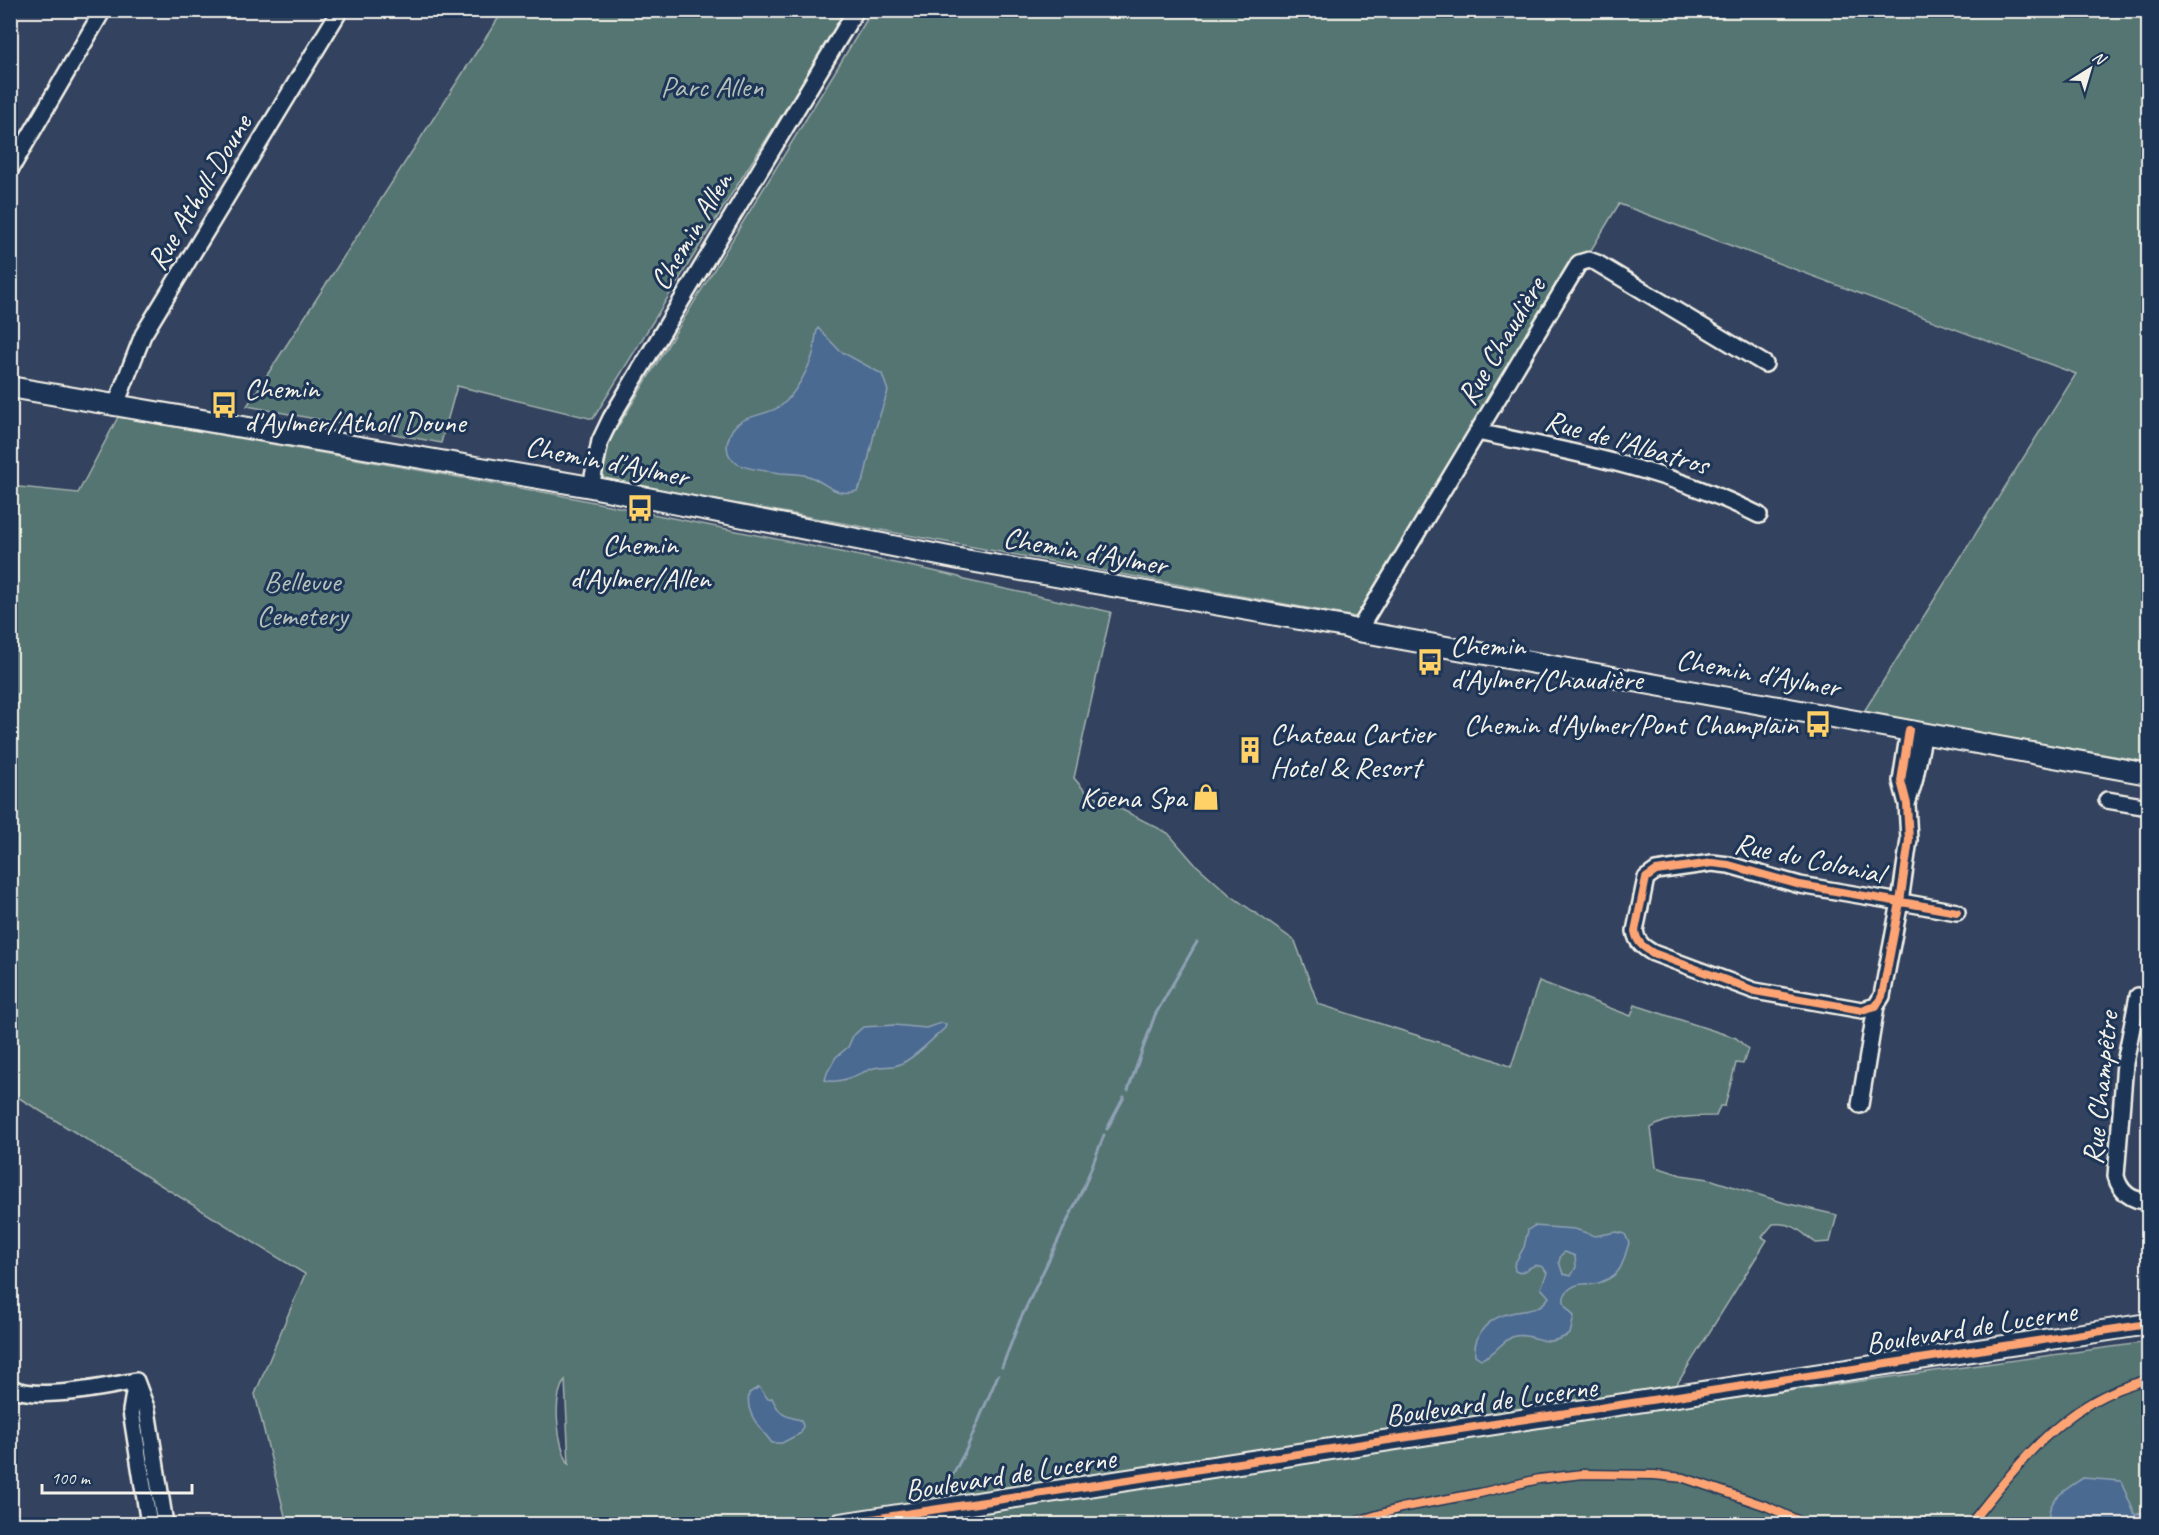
<svg xmlns="http://www.w3.org/2000/svg" width="2159" height="1535" viewBox="0 0 2159 1535" font-family="Caveat,sans-serif">
  <rect width="100%" height="100%" fill="#33425f"/>
  <filter id="ink" filterUnits="userSpaceOnUse"><feTurbulence type="fractalNoise" baseFrequency=".0167" numOctaves="2"/><feDisplacementMap in="SourceGraphic" scale="12" xChannelSelector="R" yChannelSelector="G"/><feConvolveMatrix kernelMatrix="1 2 1 2 8 2 1 2 1" color-interpolation-filters="sRGB"/></filter>
  <g filter="url(#ink)">
    <path fill="#557473" stroke="#a4b2ae" stroke-width="1.5" fill-rule="evenodd" d="M503 11H848L734 190 593 419 457 386 441 443 247 406Z
      M872 11H2148V762L1863 713 2076 374 1619 204 1367 619 602 479 597 461Z
      M118 417 554 494 929 570 959 577 964 580 1111 612 1074 778 1085 791 1168 833 1194 863 1230 895 1295 941 1318 1004 1492 1059 1511 1067 1539 981 1631 1016 1635 1005 1736 1038 1748 1049 1743 1064 1736 1063 1725 1106H1720L1716 1116C1696 1116 1669 1116 1651 1128L1656 1167 1681 1175 1709 1179 1785 1203 1837 1215 1830 1242 1816 1243C1800 1232 1795 1222 1773 1224L1762 1237 1767 1240 1662 1408 2148 1342V1511L2136 1515 2048 1520 2050 1524H287L255 1394 305 1274 11 1093 10 486 78 493ZM565 1380 569 1465C558 1444 551 1400 565 1380Z"/>
    <path fill="#4c6b91" stroke="#8fa1b4" stroke-width="1.5" fill-rule="evenodd" d="M818 328 840 351 882 374 888 391 875 430 864 479 857 491C835 497 829 485 811 477 802 473 789 474 780 473 758 469 721 470 728 440 730 432 733 426 740 422 753 414 771 414 782 405 795 394 808 370 813 354 816 345 814 337 818 328Z
      M941 1023 946 1024 945 1028C932 1039 920 1053 906 1061 892 1070 886 1064 874 1068 859 1073 841 1085 825 1080L827 1073 836 1057 848 1047 853 1036 863 1027 894 1025 926 1028Z
      M1534 1226 1575 1229 1595 1236 1617 1232 1625 1234 1629 1243C1626 1251 1624 1263 1619 1270 1614 1277 1602 1283 1594 1284 1586 1286 1592 1283 1584 1284 1573 1284 1560 1293 1565 1305 1567 1310 1571 1311 1574 1316L1570 1334C1563 1338 1556 1341 1548 1341 1537 1340 1526 1333 1515 1336 1502 1339 1496 1355 1481 1359L1475 1355C1473 1333 1490 1317 1511 1313 1526 1310 1540 1311 1549 1297L1541 1288 1547 1273 1543 1267 1535 1265 1520 1273 1515 1271 1514 1265 1524 1247 1528 1230ZM1565 1252 1575 1256 1576 1267 1571 1276 1563 1274 1559 1262 1561 1255Z
      M759 1387 768 1399 772 1398C780 1415 783 1416 801 1420L803 1426 801 1433 782 1443H772C760 1427 745 1415 749 1393Z
      M2083 1478 2121 1481 2135 1515 2148 1511V1524H2050C2043 1501 2066 1489 2083 1478Z"/>
    <g fill="none" stroke-linecap="round" stroke-linejoin="round">
      <path stroke="#8fa1b4" stroke-width="3" d="M1128 1090 1155 1015 1197 942
        M1107 1129 1124 1097
        M1002 1367 1020 1320 1085 1184 1104 1135
        M943 1493 966 1450 998 1375
        M948 1519 949 1524"/>
      <defs>
        <path id="minor" d="M10 170 103 10
          M115 407 143 335 340 10
          M1477 432C1574 452 1670 470 1759 515
          M591 487 600 441 611 418 856 10
          M1358 631 1579 263 1589 260 1597 263 1765 364
          M1909 730 1901 781 1907 804 1909 840 1900 902 1882 996 1876 1006 1862 1010 1755 991 1653 953C1643 947 1637 943 1635 931L1646 878 1656 871 1712 863 1729 865 1800 885 1900 902 1907 903 1957 912
          M2107 800 2148 807
          M1907 804 1914 782 1924 733
          M2138 996 2125 1063 2116 1176C2120 1192 2132 1201 2148 1201
          M1860 1105 1876 1006
          M10 1387C37 1402 105 1387 136 1381
          M149 1524 131 1411 136 1381 147 1410 165 1524"/>
        <path id="major" d="M10 387 591 487 959 559 1345 627 1358 631 2148 774
          M840 1524 2148 1324"/>
      </defs>
      <use href="#minor" stroke="#f4f1e8" stroke-width="20"/>
      <use href="#major" stroke="#f4f1e8" stroke-width="24"/>
      <use href="#minor" stroke="#1d3557" stroke-width="15"/>
      <use href="#major" stroke="#1d3557" stroke-width="20"/>
      <defs>
        <path id="cycleway" d="M1909 730 1901 781 1907 804 1909 840 1900 902 1882 996 1876 1006 1862 1010 1755 991 1653 953C1643 947 1637 943 1635 931L1646 878 1656 871 1712 863 1729 865 1800 885 1900 902 1907 903 1957 912
          M840 1524 2148 1324
          M1347 1524 1401 1508 1480 1493 1539 1479 1583 1474 1654 1475 1684 1478 1766 1506 1806 1524
          M1970 1524C2011 1473 2051 1418 2114 1391 2125 1386 2137 1383 2148 1379"/>
      </defs>
      <use href="#cycleway" stroke="#1d3557" stroke-width="11"/>
      <use href="#cycleway" stroke="#fda474" stroke-width="8"/>
    </g>
  </g>
  <defs>
    <symbol id="bus-bare" viewBox="-9 -9 18 18"><path d="M-5-6H5V4H4V6H2V4H-2V6H-4V4H-5ZM-3.5-4V0h7V-4ZM-3.5 1.2v1.5H-2V1.2ZM2 1.2v1.5H3.5V1.2Z" fill="#ffd166" stroke="#1d3557" stroke-width="2.5" paint-order="stroke"/></symbol>
    <symbol id="building-bare" viewBox="-9 -9 18 18"><path d="M-4-6H4V6H1V3H-1V6H-4ZM-2.5-4.3h1.7v1.8h-1.7ZM.8-4.3h1.7v1.8H.8ZM-2.5-1h1.7V.8h-1.7ZM.8-1h1.7V.8H.8Z" fill="#ffd166" stroke="#1d3557" stroke-width="2.5" paint-order="stroke"/></symbol>
    <symbol id="shop-bare" viewBox="-9 -9 18 18"><path d="M-5-2.5h2.3a2.7 3.5 0 0 1 5.4 0H5L5.5 6h-11ZM-1.5-2.5h3a1.5 2.3 0 0 0-3 0Z" fill="#ffd166" stroke="#1d3557" stroke-width="2.5" paint-order="stroke"/></symbol>
  </defs>
  <g fill-rule="evenodd">
    <use href="#bus-bare" x="205" y="386" width="38" height="38"/>
    <use href="#bus-bare" x="621" y="489" width="38" height="38"/>
    <use href="#bus-bare" x="1411" y="643" width="38" height="38"/>
    <use href="#bus-bare" x="1799" y="705" width="38" height="38"/>
    <use href="#building-bare" x="1231" y="731" width="38" height="38"/>
    <use href="#shop-bare" x="1187" y="778" width="38" height="38"/>
  </g>
  <g text-anchor="middle" dominant-baseline="central" stroke-width="6" stroke-linejoin="round" paint-order="stroke">
    <g font-size="30" fill="#b4bfb9" stroke="#1d3557">
      <text x="712" y="86">Parc Allen</text>
      <text x="302" y="581">Bellevue<tspan x="302" dy="34">Cemetery</tspan></text>
    </g>
    <g font-size="30" fill="#f4f1e8" stroke="#1d3557">
      <text transform="translate(199 192) rotate(-59)">Rue Atholl-Doune</text>
      <text transform="translate(691 231) rotate(-59)">Chemin Allen</text>
      <text transform="translate(1501 341) rotate(-59)">Rue Chaudière</text>
      <text transform="translate(1627 442) rotate(16)">Rue de l'Albatros</text>
      <text transform="translate(607 461) rotate(11)">Chemin d'Aylmer</text>
      <text transform="translate(1085 551) rotate(10)">Chemin d'Aylmer</text>
      <text transform="translate(1758 673) rotate(10)">Chemin d'Aylmer</text>
      <text transform="translate(1809 858) rotate(12)">Rue du Colonial</text>
      <text transform="translate(2100 1088) rotate(-84)">Rue Champêtre</text>
      <text transform="translate(1971 1327) rotate(-9)">Boulevard de Lucerne</text>
      <text transform="translate(1491 1401) rotate(-8)">Boulevard de Lucerne</text>
      <text transform="translate(1010 1474) rotate(-9)">Boulevard de Lucerne</text>
    </g>
    <g font-size="30" fill="#f4f1e8" stroke="#1d3557" text-anchor="start">
      <text x="244" y="388">Chemin<tspan x="244" dy="34">d'Aylmer/Atholl Doune</tspan></text>
      <text x="640" y="544" text-anchor="middle">Chemin<tspan x="640" dy="34">d'Aylmer/Allen</tspan></text>
      <text x="1450" y="645">Chemin<tspan x="1450" dy="34">d'Aylmer/Chaudière</tspan></text>
      <text x="1798" y="724" text-anchor="end">Chemin d'Aylmer/Pont Champlain</text>
      <text x="1270" y="733">Chateau Cartier<tspan x="1270" dy="34">Hotel &amp; Resort</tspan></text>
      <text x="1186" y="797" text-anchor="end">Kōena Spa</text>
    </g>
  </g>
  <rect width="2159" height="1535" fill="none" stroke="#1d3557" stroke-width="36"/>
  <rect x="18" y="18" width="2123" height="1499" fill="none" stroke="#f4f1e8" stroke-width="2" filter="url(#ink)"/>
  <g transform="translate(2090 69) rotate(37)" stroke="#1d3557" stroke-width="4.5" paint-order="stroke">
  <path d="M0-4.5L10 22L0 15L-10 22Z" fill="#f4f1e8"/>
  <text y="-9" font-size="16" font-weight="bold" text-anchor="middle" fill="#f4f1e8">N</text>
  </g>
  <path d="M42 1484v9h150v-9" fill="none" stroke="#f4f1e8" stroke-width="3"/>
  <text x="51" y="1484" font-size="18" fill="#f4f1e8" stroke="#1d3557" stroke-width="4.5" paint-order="stroke">100 m</text>
</svg>
